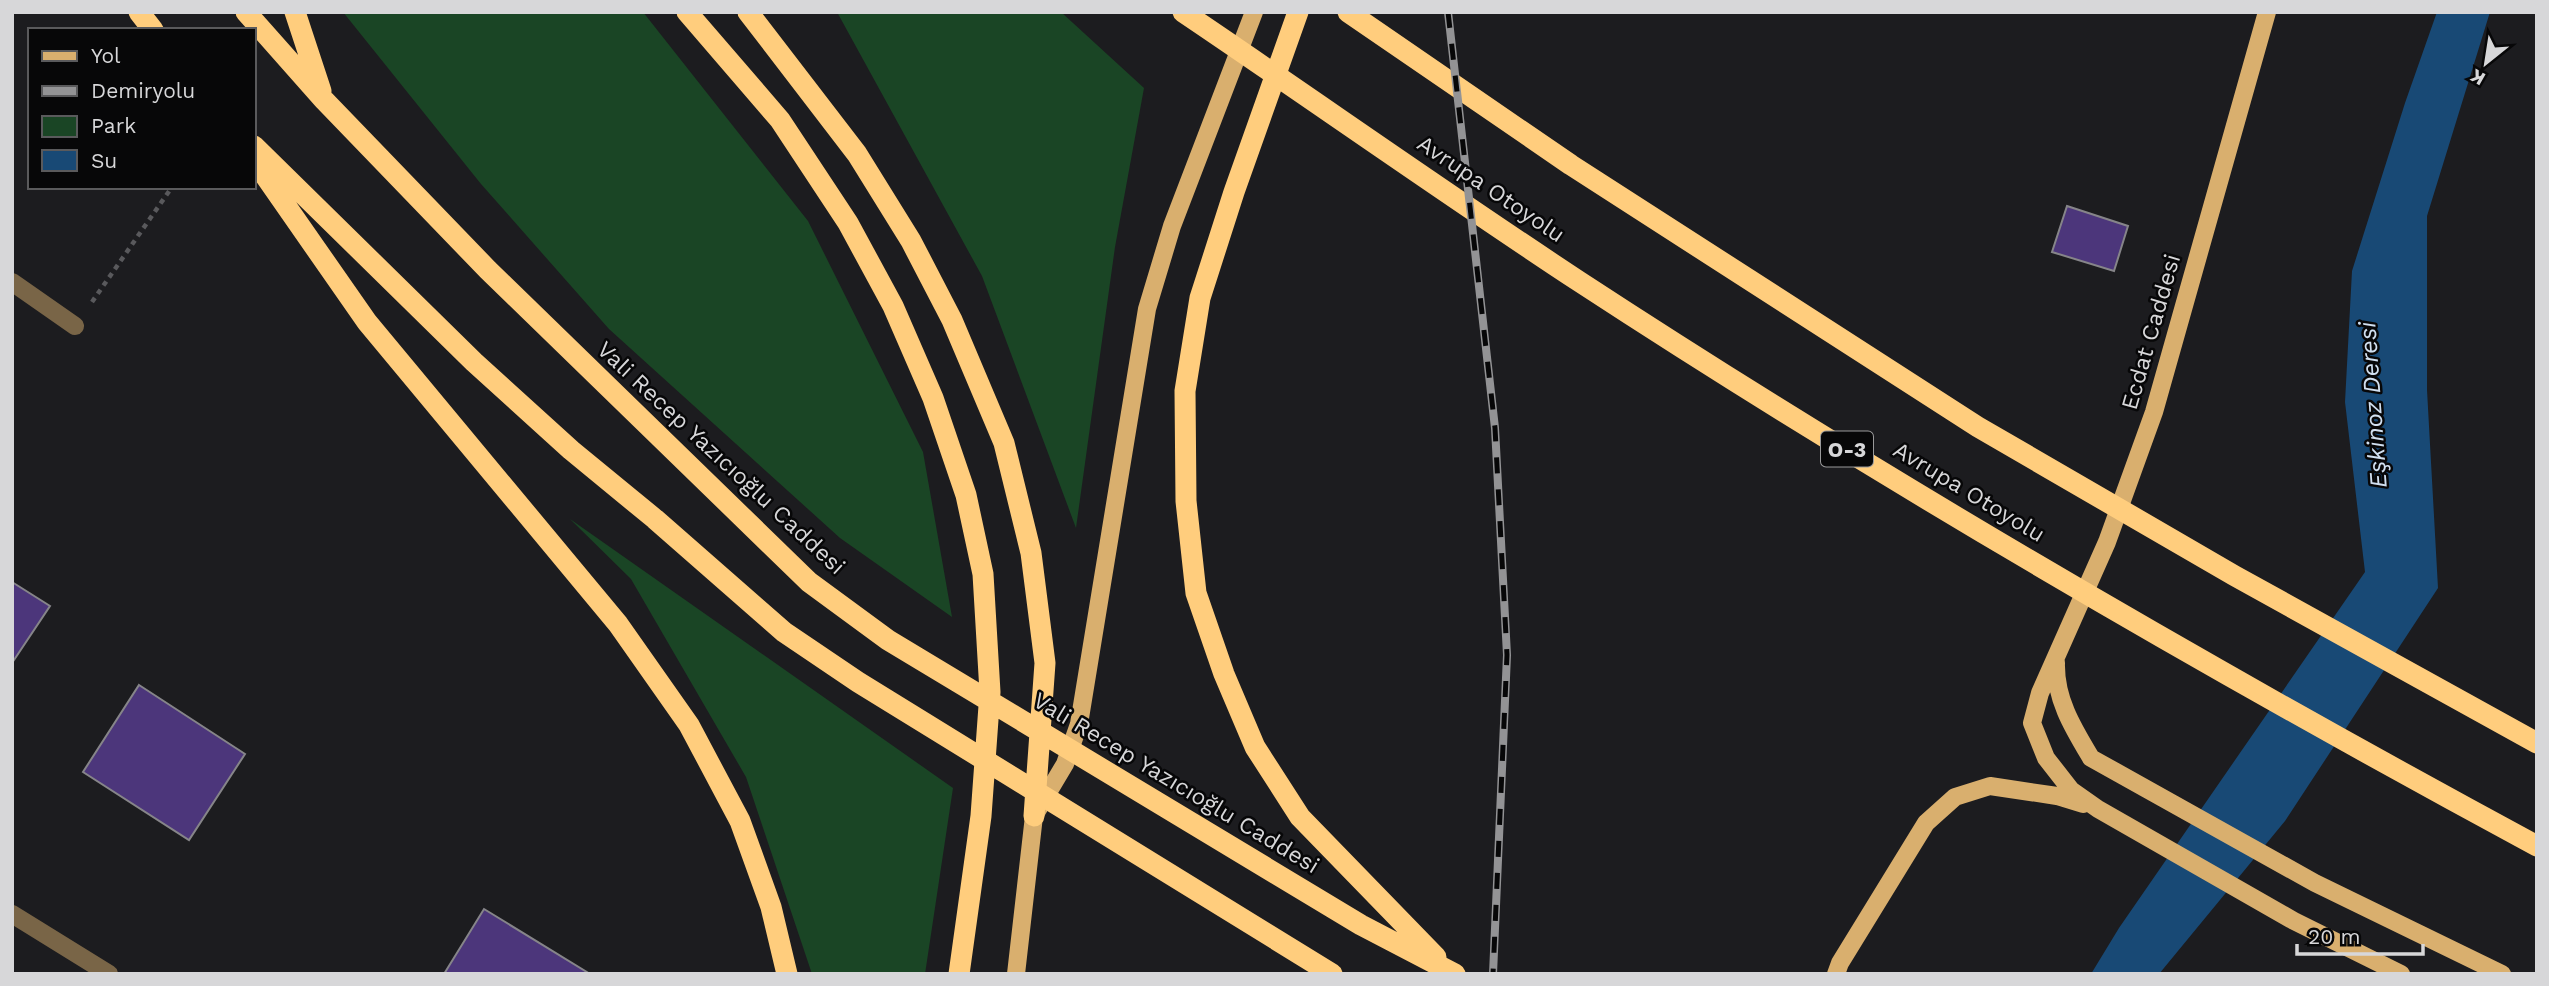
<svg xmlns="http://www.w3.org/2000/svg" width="2549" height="986" viewBox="0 0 2549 986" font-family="'Work Sans',sans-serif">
  <rect width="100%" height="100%" fill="#1c1c1f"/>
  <path fill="#1a4525" d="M343 12H643L808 221 923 452 952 617 840 538 609 329 481 184Z
    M837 12H1061L1144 88 1115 247 1076 528 982 276Z
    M570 519 953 788 925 974H812L746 777 631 579Z"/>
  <path fill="#184975" d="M2437 12H2490L2427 216V390L2438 588 2285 821 2159 974H2091L2119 928 2365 572 2345 402 2352 271 2405 103Z"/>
  <path fill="#4c367b" stroke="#868589" stroke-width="2" d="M2067 206 2128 226 2114 271 2052 252Z
    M12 582 50 606 12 663Z
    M139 685 245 754 189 840 83 772Z
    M484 909 590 974H444Z"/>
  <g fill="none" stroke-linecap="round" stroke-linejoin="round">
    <path stroke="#59595c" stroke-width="4.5" stroke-dasharray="5 5" stroke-linecap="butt" d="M92 302 172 187"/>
    <path stroke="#796547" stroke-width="18" d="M12 282 75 326
      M12 914 109 974"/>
    <path stroke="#d9af6e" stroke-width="18" d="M2267 12 2154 412 2107 542 2040 693 2032 723 2046 758 2071 790 2098 809 2294 921 2401 974
      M2056 663C2055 699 2073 728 2091 758L2315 883 2502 974
      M1016 974 1034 816 1065 764 1079 724 1147 309 1172 226 1254 12
      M1836 974 1840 963 1926 823 1955 797 1990 786 2057 796 2083 804"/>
    <path stroke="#ffcd7d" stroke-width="21" d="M139 12 153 30
      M246 12 324 100 488 270 809 582 888 640 1361 925 1455 974
      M295 12 321 91
      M687 12 780 120 848 223 893 306 933 398 966 495 983 574 990 692 981 816 959 974
      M748 12 857 154 911 241 952 320 1004 443 1031 553 1045 663 1034 816
      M1183 12C1315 101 1446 194 1580 282 1889 484 2211 670 2537 846
      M1298 12 1234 192 1200 298 1185 391 1186 501 1196 593 1224 674 1255 747 1300 817 1436 957
      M1348 12 1571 165 1978 427 2235 576 2537 743
      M254 146 474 362 571 450 655 519 784 632 858 682 1332 974
      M254 160 367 322 618 624 689 725 740 821 771 907 787 974"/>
    <defs>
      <path id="rail" d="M1448 12 1495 428 1507 655 1493 974"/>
    </defs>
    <use href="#rail" stroke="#939395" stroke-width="8"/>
    <use href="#rail" stroke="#070708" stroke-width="5" stroke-dasharray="16" stroke-linecap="butt"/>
  </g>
  <g text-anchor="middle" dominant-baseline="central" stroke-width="5" stroke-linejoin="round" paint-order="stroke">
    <rect fill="#070708" stroke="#99999a" stroke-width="2" x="1821" y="431.5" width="52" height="35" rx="5"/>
    <g font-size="21" font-weight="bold" fill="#d7d7d9">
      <text x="1847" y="449">O-3</text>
    </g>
    <g font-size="23" fill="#d7d7d9" stroke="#070708">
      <text transform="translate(1491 189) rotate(34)">Avrupa Otoyolu</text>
      <text transform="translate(2151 332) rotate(-74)">Ecdat Caddesi</text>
      <text transform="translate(721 458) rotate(43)">Vali Recep Yazıcıoğlu Caddesi</text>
      <text transform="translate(1969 492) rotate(31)">Avrupa Otoyolu</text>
      <text transform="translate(1176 783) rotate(31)">Vali Recep Yazıcıoğlu Caddesi</text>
    </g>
    <g font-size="24" font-style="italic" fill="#d1e0f1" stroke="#070708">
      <text transform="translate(2373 405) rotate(-94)">Eşkinoz Deresi</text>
    </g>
  </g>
  <rect width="2549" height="986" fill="none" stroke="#d7d7d9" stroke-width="28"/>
  <rect x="28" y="28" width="228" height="161" fill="#070708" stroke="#5a5a5c" stroke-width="2"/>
  <rect x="42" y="51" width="35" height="10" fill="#d9af6e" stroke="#5a5a5c" stroke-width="2"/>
  <text x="91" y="63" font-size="21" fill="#d7d7d9">Yol</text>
  <rect x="42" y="86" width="35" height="10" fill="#939395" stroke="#5a5a5c" stroke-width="2"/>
  <text x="91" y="98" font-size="21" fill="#d7d7d9">Demiryolu</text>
  <rect x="42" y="116" width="35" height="21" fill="#1a4525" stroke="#5a5a5c" stroke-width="2"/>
  <text x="91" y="133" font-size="21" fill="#d7d7d9">Park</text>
  <rect x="42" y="150" width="35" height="21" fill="#184975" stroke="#5a5a5c" stroke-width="2"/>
  <text x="91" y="168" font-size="21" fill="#d7d7d9">Su</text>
  <g transform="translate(2486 63) rotate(210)" stroke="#070708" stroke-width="5" paint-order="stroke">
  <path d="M0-5L12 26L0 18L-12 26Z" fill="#d7d7d9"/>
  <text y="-10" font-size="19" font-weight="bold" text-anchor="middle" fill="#d7d7d9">K</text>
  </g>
  <path d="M2297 944v10h126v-10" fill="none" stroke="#d7d7d9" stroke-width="3.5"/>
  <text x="2308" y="944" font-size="21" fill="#d7d7d9" stroke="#070708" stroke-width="5" paint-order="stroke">20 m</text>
</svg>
